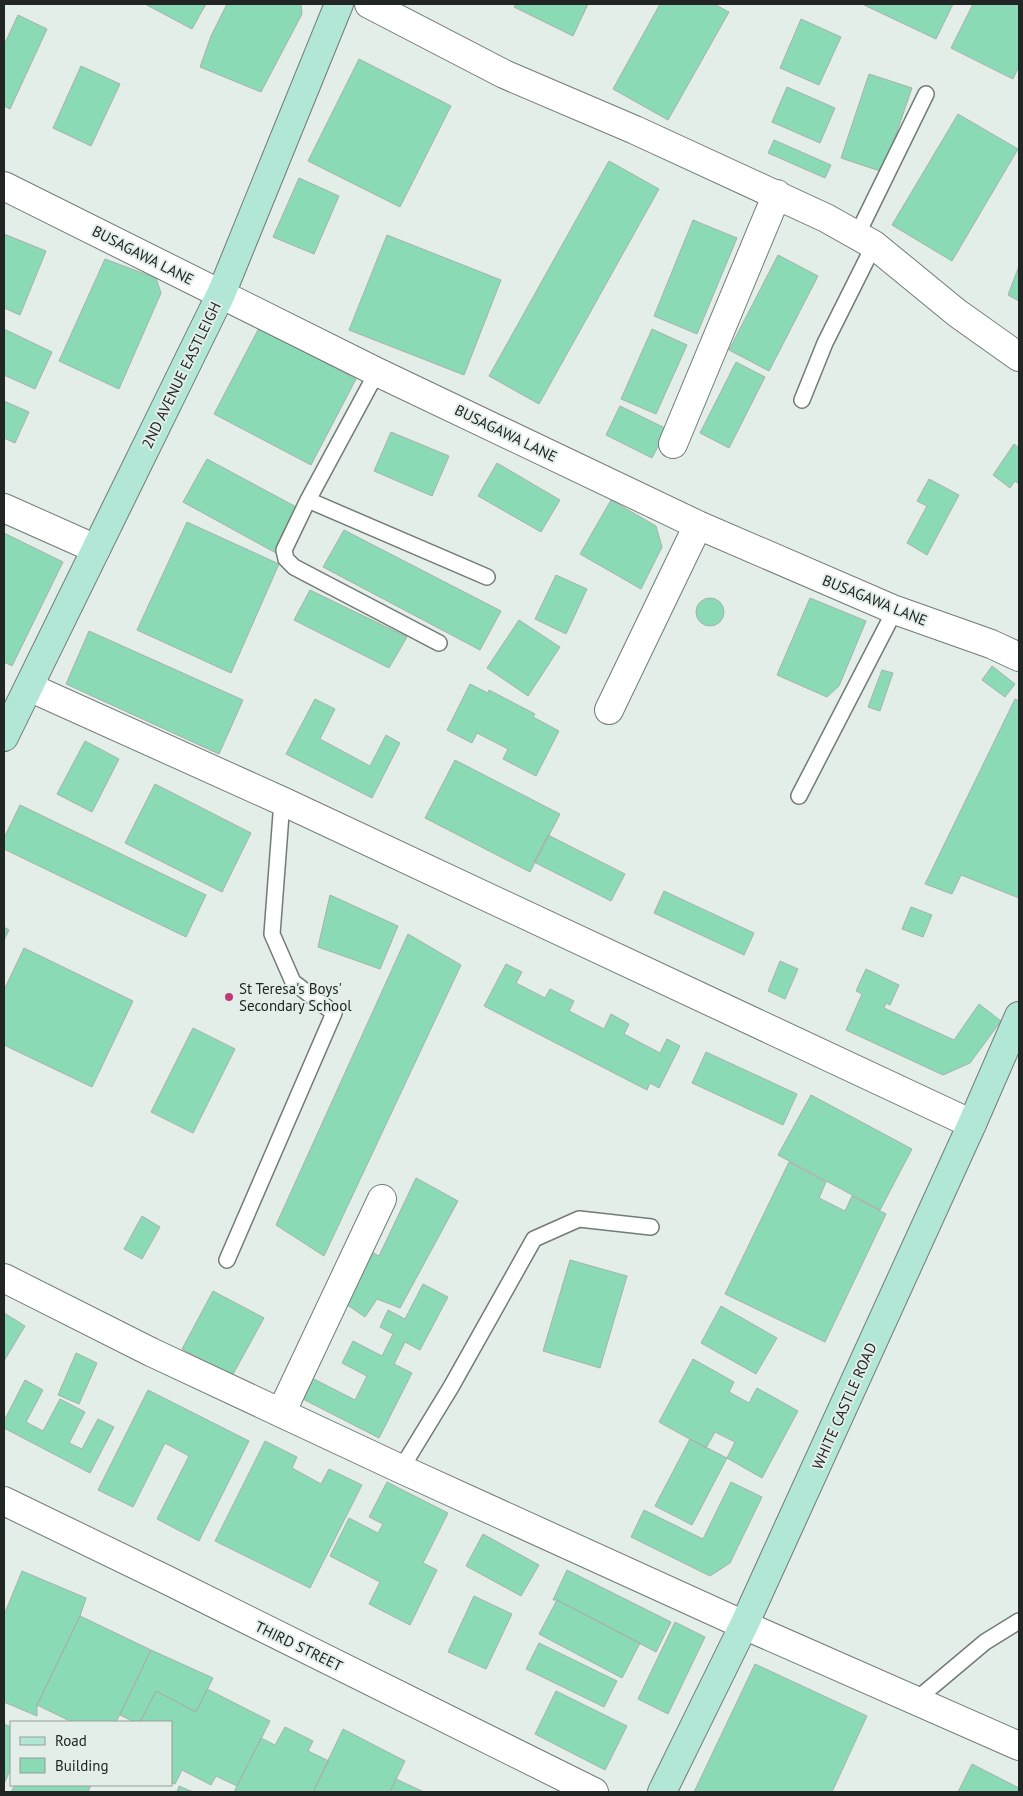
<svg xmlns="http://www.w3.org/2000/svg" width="1023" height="1796" viewBox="0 0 1023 1796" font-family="'PT Sans',sans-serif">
  <rect width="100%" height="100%" fill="#e3eee8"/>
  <path fill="#8adab6" stroke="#a7b1ac" d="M145 4H206L192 29Z
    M227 4H301L302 14 261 92 200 67 211 36Z
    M516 4H588L573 36 514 7Z
    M660 4H714L729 12 668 120 613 89Z
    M862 4H953L936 39Z
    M973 4H1019V66L1013 79 951 48Z
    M18 15 47 29 10 109 4 106V45Z
    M801 19 841 37 819 85 780 68Z
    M359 59 451 106 400 207 308 161Z
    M81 66 120 84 91 146 53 128Z
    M869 74 912 88 883 172 841 158Z
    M787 87 835 108 820 143 772 122Z
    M958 114 1018 149 952 261 892 225Z
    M774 140 831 165 825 178 768 153Z
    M609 161 659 189 539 404 489 376Z
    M299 178 339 196 314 254 273 237Z
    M693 220 737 238 697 334 654 316Z
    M4 234 46 251 20 315 4 308Z
    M387 235 501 280 464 375 349 330Z
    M778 255 818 276 769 371 729 350Z
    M105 259 156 278 161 293 119 389 59 361Z
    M1019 266V301L1008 295Z
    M259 328 356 379 311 465 214 414Z
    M4 329 52 352 35 389 4 375Z
    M652 329 687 345 656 414 621 399Z
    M736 362 765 377 729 448 700 433Z
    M4 401 29 412 15 443 4 438Z
    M620 406 667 429 652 458 606 435Z
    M391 432 449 456 432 496 374 471Z
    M1014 444 1019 448V484L1015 481 1010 488 993 475Z
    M207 459 300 509 276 553 183 502Z
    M497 463 560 500 541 532 478 496Z
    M929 479 959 495 927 555 907 543 927 506 917 501Z
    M611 500 656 526 662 547 641 589 580 554Z
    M187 522 279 564 231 673 137 630Z
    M344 530 501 611 480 650 323 567Z
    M4 533 63 562 12 666 4 662Z
    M556 575 587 589 566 634 535 619Z
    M310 590 407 637 389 668 294 620Z
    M696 612a14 14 0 1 1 28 0a14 14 0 1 1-28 0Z
    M810 598 866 621 839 686 827 697 777 675Z
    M519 620 560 647 528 696 487 668Z
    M89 631 243 700 219 754 66 684Z
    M992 666 1015 684 1005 697 982 680Z
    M882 670 893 673 880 711 868 707Z
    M470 684 488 693 489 690 535 714 533 717 559 731 536 776 503 759 508 749 477 733 472 743 447 730Z
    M315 699 335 709 320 739 370 766 386 735 400 743 372 798 286 754Z
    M1015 699 1019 701V898L961 875 952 894 925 884Z
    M85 741 119 759 92 812 57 794Z
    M455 760 560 814 530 872 425 818Z
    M155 784 251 833 222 892 125 843Z
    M20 805 206 895 186 937 4 849V838Z
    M548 835 625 874 611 901 534 862Z
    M664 891 754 933 744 955 654 913Z
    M330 895 398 926 380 969 318 947Z
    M911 907 932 915 923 937 902 929Z
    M4 927 9 930 4 940Z
    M408 934 461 965 324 1256 276 1225Z
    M24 948 133 1001 92 1087 4 1045V990Z
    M780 961 798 969 785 999 768 991Z
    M506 964 522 972 516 983 545 998 550 989 574 1001 569 1011 604 1029 611 1014 629 1024 624 1034 660 1053 667 1039 680 1046 659 1088 650 1083 647 1090 484 1006Z
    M866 969 899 985 890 1005 886 1003 884 1008 954 1040 979 1004 1001 1021 970 1063 943 1075 846 1030 862 994 856 991Z
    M193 1028 235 1049 193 1133 151 1112Z
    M706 1052 797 1094 783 1125 692 1083Z
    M811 1095 912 1149 880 1210 778 1155Z
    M789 1162 826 1182 819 1198 845 1211 852 1196 886 1214 825 1342 725 1294Z
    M416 1178 458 1201 400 1308 377 1299 365 1317 343 1302 368 1250 379 1256Z
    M142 1216 160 1227 142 1259 124 1249Z
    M570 1260 627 1276 600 1368 543 1351Z
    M423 1284 448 1297 420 1350 405 1342 394 1364 412 1373 379 1438 301 1398 312 1378 355 1400 367 1376 342 1363 353 1341 382 1356 393 1334 380 1327 388 1310 405 1319Z
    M213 1291 264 1318 232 1376 182 1349Z
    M721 1306 777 1338 756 1374 701 1343Z
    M4 1313 25 1326 4 1361Z
    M76 1353 97 1363 79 1404 58 1395Z
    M693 1359 734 1382 729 1392 749 1403 757 1388 798 1411 762 1478 727 1458 735 1442 715 1432 706 1448 659 1422Z
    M25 1380 43 1390 26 1422 43 1431 60 1399 85 1412 69 1443 82 1449 98 1419 114 1427 90 1473 4 1428V1421Z
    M148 1390 249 1441 199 1541 157 1519 189 1456 165 1443 133 1507 98 1490Z
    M690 1439 727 1458 692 1525 655 1506Z
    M265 1441 297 1457 292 1468 321 1484 329 1469 362 1485 310 1588 215 1541Z
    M387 1482 448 1513 423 1563 437 1570 410 1625 369 1604 380 1582 330 1556 349 1518 378 1533 383 1524 369 1517Z
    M731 1482 762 1497 730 1563 710 1576 631 1537 644 1510 703 1539Z
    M483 1534 539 1565 521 1596 466 1566Z
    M567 1570 671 1622 656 1652 557 1600H553Z
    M22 1571 86 1598 80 1616 37 1705V1716L4 1702V1615Z
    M474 1596 512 1614 486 1669 448 1652Z
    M557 1600 640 1643 622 1678 539 1634Z
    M80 1616 151 1650 116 1722H72L37 1705Z
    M675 1622 705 1637 668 1714 638 1699Z
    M539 1643 617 1681 604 1707 526 1669Z
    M151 1650 213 1678 196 1712 156 1691 140 1722H134L120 1715Z
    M755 1664 867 1716 832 1792H694Z
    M207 1689 270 1721 237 1786 216 1776 211 1785 182 1770 175 1784 171 1783V1722H140L156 1691 196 1712Z
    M556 1691 627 1726 605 1770 535 1734Z
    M4 1724 11 1727V1768L4 1784Z
    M285 1727 313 1741 308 1751 329 1761 313 1792H234L261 1738 275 1745Z
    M343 1729 405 1761 390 1792H313Z
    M972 1764 1019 1788V1792H958Z
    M396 1779 424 1792H390Z
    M15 1785H91L88 1792H11Z
    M179 1786 193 1792H177Z"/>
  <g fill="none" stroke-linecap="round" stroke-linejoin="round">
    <defs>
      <path id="lane" d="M857 235 926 94
        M377 372 308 500 284 550 286 559 294 567 439 643
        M802 400 825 343 874 245
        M308 500 487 577
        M799 796 895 610
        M227 1260 334 1013 293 982 272 934 282 801
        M401 1469 451 1387 534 1239 579 1219 651 1227
        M916 1700 985 1642 1019 1621"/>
      <path id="street" d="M369 4 504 74 635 130 826 218 874 245 957 313 1019 357
        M4 186 377 372 698 525 895 610 991 644 1019 657
        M673 444 777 194
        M4 508 96 549
        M29 687 282 801 972 1124
        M609 710 698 525
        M4 1278 151 1352 401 1469 744 1625 1019 1746
        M281 1413 382 1199
        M4 1501 167 1580 594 1792"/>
      <path id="secondary" d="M4 737 221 294 339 4
        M662 1792 744 1625 972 1124 1019 1016"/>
    </defs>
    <use href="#lane" stroke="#727b76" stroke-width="18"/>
    <use href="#street" stroke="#727b76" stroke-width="30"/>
    <use href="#secondary" stroke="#727b76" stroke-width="30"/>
    <use href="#lane" stroke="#fff" stroke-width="15"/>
    <use href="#street" stroke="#fff" stroke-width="28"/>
    <use href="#secondary" stroke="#b2e7d8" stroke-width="28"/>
  </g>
  <circle fill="#c03a7a" stroke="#e3eee8" stroke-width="2" cx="229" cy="997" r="5"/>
  <g text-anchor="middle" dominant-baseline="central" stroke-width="4" stroke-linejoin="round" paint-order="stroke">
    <g font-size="15" fill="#212523" stroke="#e3eee8">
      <text transform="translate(143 255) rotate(27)">BUSAGAWA LANE</text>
      <text transform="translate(181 375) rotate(-64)">2ND AVENUE EASTLEIGH</text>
      <text transform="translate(506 433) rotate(26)">BUSAGAWA LANE</text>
      <text transform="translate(875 600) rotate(22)">BUSAGAWA LANE</text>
      <text transform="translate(844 1406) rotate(-66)">WHITE CASTLE ROAD</text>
      <text transform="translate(299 1646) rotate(26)">THIRD STREET</text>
    </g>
    <g font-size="15" fill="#212523" stroke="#e3eee8" text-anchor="start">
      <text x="239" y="988">St Teresa's Boys'<tspan x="239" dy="17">Secondary School</tspan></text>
    </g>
  </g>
  <rect width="1023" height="1796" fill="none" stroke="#212523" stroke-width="10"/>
  <rect x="10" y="1721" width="162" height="65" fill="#e3eee8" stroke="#959e99"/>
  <rect x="20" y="1737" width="25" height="8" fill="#b2e7d8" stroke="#959e99"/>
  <text x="55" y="1746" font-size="15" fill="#212523">Road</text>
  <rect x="20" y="1758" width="25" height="15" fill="#8adab6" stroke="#959e99"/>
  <text x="55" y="1771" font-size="15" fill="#212523">Building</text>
</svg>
